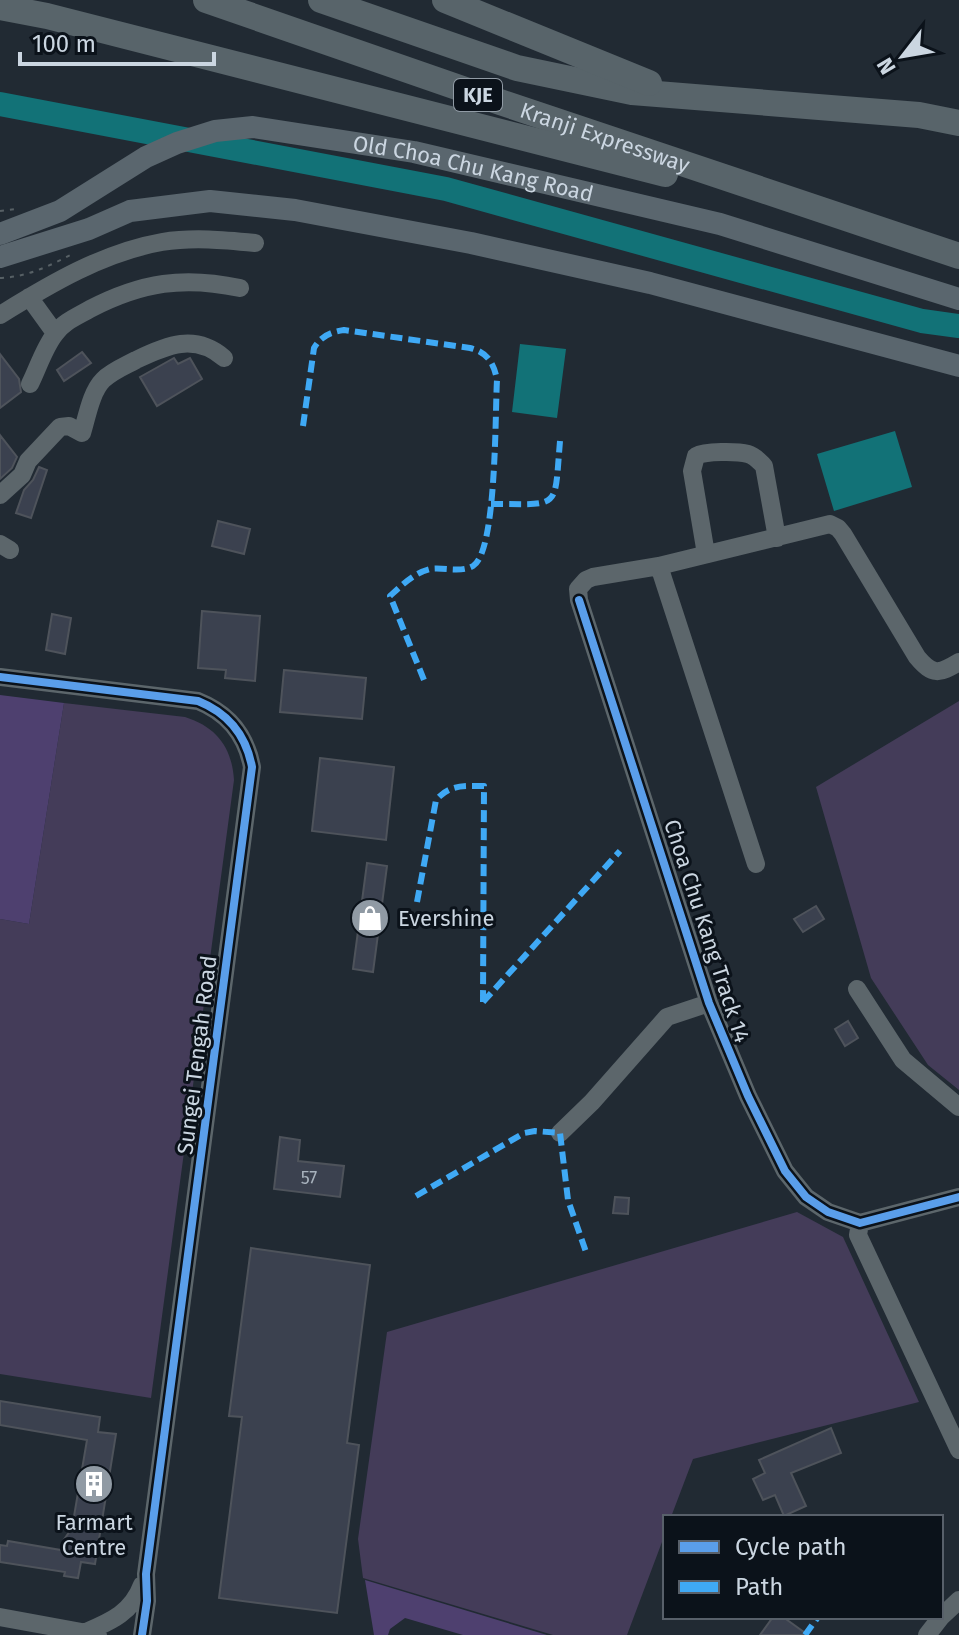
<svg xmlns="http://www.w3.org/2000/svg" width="959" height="1635" viewBox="0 0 959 1635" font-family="'Fira Sans',sans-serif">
  <rect width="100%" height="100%" fill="#212a33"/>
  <path fill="#443c59" d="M959 701V1090L928 1065 871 978 816 787Z
    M64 703 185 717C217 727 232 748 234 780L151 1398 0 1374V919L29 924Z
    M797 1212 843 1237 919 1402 693 1459 671 1517H665V1534L627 1635H553L363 1578 358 1539 387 1332Z"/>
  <path fill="#4e406f" d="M0 695 64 703 29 924 0 919Z
    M365 1580 547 1635H463L405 1618 390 1629 388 1635H374Z"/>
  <path fill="#127277" d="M520 344 566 349 557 418 512 412Z
    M895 431 912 487 834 511 817 454Z"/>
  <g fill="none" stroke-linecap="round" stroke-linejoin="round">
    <path stroke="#127277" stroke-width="24" d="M0 104 446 189 922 321 959 326"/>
  </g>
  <path fill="#3b414f" stroke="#4e535b" stroke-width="2" d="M82 352 91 363 64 381 57 370Z
    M0 354 19 379 21 392 0 408Z
    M174 358 178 364 190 358 202 379 157 406 140 377Z
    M0 435 17 457 12 468 0 479Z
    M39 467 47 470 31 518 16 513 24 490 33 480Z
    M218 521 250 529 244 554 212 546Z
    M202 611 260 616 255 681 225 678 226 670 198 668Z
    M52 614 71 618 65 654 46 650Z
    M284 670 366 678 362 719 280 712Z
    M320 758 394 767 386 840 312 831Z
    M367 863 387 866 373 972 353 969Z
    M816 906 824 919 803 932 794 919Z
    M848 1021 858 1038 845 1046 835 1029Z
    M280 1137 300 1140 298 1161 344 1166 340 1197 274 1189Z
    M615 1197 629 1198 628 1214 613 1213Z
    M251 1248 370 1265 347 1443 359 1445 337 1613 219 1598 242 1417 229 1416Z
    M0 1401 100 1417 98 1432 116 1434 95 1564 81 1562 78 1578 64 1576 65 1572 0 1562V1545L7 1546 8 1541 61 1550 63 1541 72 1528 87 1440 0 1425Z
    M831 1428 841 1453 791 1473 806 1506 784 1516 775 1495 763 1500 753 1479 765 1473 759 1460Z
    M773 1617H783L808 1635H760Z"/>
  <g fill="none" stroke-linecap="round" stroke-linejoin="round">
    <path stroke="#576065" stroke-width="2" stroke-dasharray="4 6" stroke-linecap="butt" d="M0 211 15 209
      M0 278C27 277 50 266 74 253"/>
    <path stroke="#5c666b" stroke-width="18" d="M29 297 55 333
      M0 315C50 284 104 252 162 242 193 237 224 240 255 243
      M30 384C38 368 44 348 55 334 63 322 78 316 90 309 142 282 184 276 240 288
      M0 495 22 475 28 461 60 427 69 426 82 433C87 417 91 392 103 380 112 371 125 366 136 360 167 345 195 333 224 358
      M0 544 10 550
      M706 554 692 471 696 456C705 451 737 451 748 454 755 456 759 461 764 466L777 538
      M659 566 756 864
      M959 662C939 674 933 676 917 657L843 534 838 528 830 524 659 566 593 577 586 580 578 589 579 600 709 1003 748 1096 785 1171 806 1197 828 1212 860 1223 959 1197
      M0 677 198 701C228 713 246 735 252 767L146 1574 147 1601 142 1635
      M857 989 903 1060 959 1107
      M560 1133 592 1102 667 1017 709 1003
      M860 1223 858 1235 959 1450
      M0 1617 98 1635
      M941 1617 959 1600
      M86 1632C112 1621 132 1612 142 1585
      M927 1635 941 1617"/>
    <g stroke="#5a666e" stroke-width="22">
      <path id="s1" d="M0 234 60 211 146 157 177 143 215 131 253 127 414 152 720 224 959 299"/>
      <path d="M0 257 89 229 130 211 210 201 295 210 471 243 650 283 959 366"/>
    </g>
    <g stroke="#58646a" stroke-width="26">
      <path id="s2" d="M206 0 500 102 959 256"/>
      <path d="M321 0 517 68 632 92 919 115 959 123"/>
      <path d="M445 0 649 83"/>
      <path d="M0 7 47 16 665 174"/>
    </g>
    <path stroke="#3fa9f5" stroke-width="6" stroke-dasharray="12 6" stroke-linecap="butt" d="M303 426 314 348C321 336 331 332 344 330L470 348C487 352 494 363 497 380 495 411 497 552 473 566 461 573 444 567 430 569 414 573 402 585 390 596L424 680
      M491 504C562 504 554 511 560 441
      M417 902 436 800C450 784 464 786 484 786L483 1002
      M483 1002 620 851
      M416 1196 524 1133 535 1131 560 1133 568 1200 586 1252
      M805 1635 818 1617"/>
    <defs>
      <path id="cycleway" d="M579 600 709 1003 748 1096 785 1171 806 1197 828 1212 860 1223 959 1197
        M0 677 198 701C228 713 246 735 252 767L146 1574 147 1601 142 1635"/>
    </defs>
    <use href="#cycleway" stroke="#0b121a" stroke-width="13"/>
    <use href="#cycleway" stroke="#5a9eea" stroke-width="8"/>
  </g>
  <defs>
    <symbol id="shop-disc" viewBox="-11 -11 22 22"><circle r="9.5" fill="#909aa4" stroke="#0b121a"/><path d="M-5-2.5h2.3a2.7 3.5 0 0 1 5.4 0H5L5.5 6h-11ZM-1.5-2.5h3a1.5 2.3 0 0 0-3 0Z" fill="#fff"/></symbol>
    <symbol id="building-disc" viewBox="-11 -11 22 22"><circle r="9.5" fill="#909aa4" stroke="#0b121a"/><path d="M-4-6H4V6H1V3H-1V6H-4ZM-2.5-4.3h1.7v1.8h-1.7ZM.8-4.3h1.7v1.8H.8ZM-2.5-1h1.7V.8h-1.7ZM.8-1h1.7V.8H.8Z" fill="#fff"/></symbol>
  </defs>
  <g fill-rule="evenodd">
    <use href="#shop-disc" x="348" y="896" width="44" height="44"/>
    <use href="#building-disc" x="72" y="1462" width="44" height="44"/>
  </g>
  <g text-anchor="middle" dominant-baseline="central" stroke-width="6" stroke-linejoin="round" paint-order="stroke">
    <g font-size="18" fill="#a7b1bc">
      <text x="309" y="1178">57</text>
    </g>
    <rect fill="#0b121a" stroke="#919ba5" stroke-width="2" x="454" y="79" width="48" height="32" rx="6"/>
    <g font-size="20" font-weight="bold" fill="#cbd6e1">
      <text x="478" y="95">KJE</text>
    </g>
    <g font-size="22" fill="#cbd6e1" stroke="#0b121a">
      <text stroke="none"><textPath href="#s2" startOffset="422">Kranji Expressway</textPath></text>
      <text stroke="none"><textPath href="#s1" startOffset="502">Old Choa Chu Kang Road</textPath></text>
      <text transform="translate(707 931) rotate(72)">Choa Chu Kang Track 14</text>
      <text transform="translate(197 1055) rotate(-83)">Sungei Tengah Road</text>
    </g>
    <g font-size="22" fill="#cbd6e1" stroke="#0b121a" text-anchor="start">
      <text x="398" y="918">Evershine</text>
      <text x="94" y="1522" text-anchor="middle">Farmart<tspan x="94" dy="25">Centre</tspan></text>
    </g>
  </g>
  <rect x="663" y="1515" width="280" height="104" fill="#0b121a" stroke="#58606a" stroke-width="2"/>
  <rect x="679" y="1541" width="40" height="12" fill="#5a9eea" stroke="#58606a" stroke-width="2"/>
  <text x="735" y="1555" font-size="24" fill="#cbd6e1">Cycle path</text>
  <rect x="679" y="1581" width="40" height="12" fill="#3fa9f5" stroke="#58606a" stroke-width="2"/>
  <text x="735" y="1595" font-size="24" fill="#cbd6e1">Path</text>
  <g transform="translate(903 56) rotate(239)" stroke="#0b121a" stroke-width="6" paint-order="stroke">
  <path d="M0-6L14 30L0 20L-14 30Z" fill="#cbd6e1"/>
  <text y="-12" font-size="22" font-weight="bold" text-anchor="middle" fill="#cbd6e1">N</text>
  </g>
  <path d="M20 52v12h194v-12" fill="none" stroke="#cbd6e1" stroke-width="4"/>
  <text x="32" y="52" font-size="24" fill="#cbd6e1" stroke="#0b121a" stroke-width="6" paint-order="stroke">100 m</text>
</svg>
